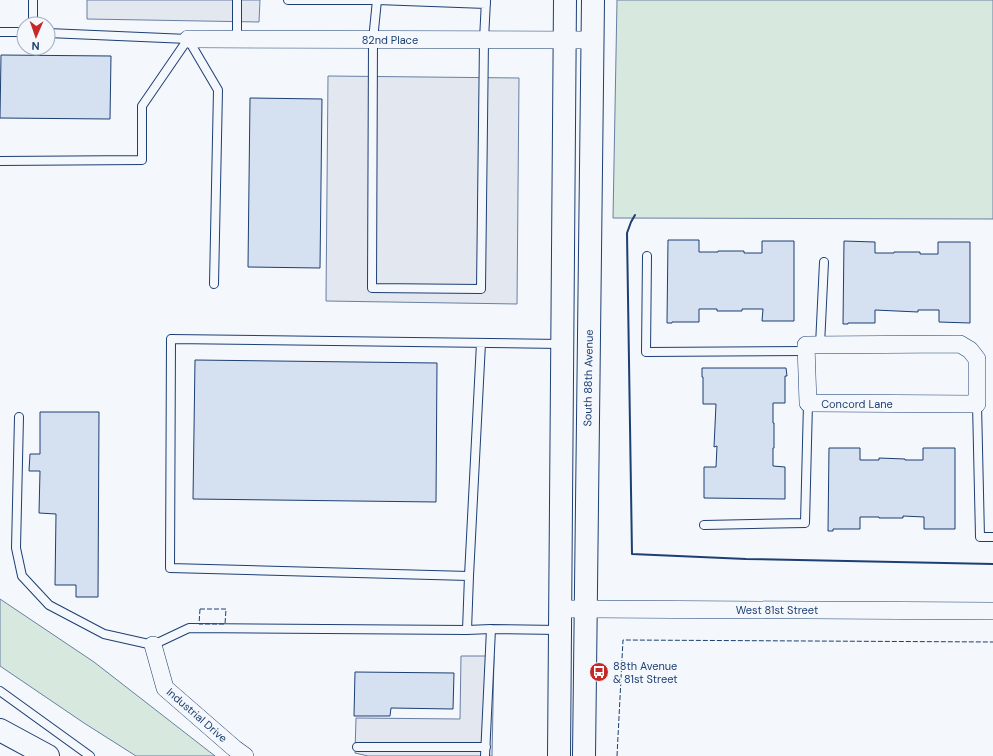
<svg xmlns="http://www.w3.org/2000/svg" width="993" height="756" viewBox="0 0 993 756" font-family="'DM Sans',sans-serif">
  <rect width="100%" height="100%" fill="#f4f7fb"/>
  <path fill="#d7e8df" stroke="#687fa3" d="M617 0H993V219L613 218Z
    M0 599 94 662 215 756H136L84 723 0 666Z"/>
  <path fill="#e3e8f0" stroke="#687fa3" d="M87 0H260L259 22 87 19Z
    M328 76 519 78 517 304 326 301Z
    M461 656H494L492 756H368L355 753 356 718 460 719Z"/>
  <path fill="#d5e0f0" stroke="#1d3f73" d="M1 55 111 56 110 119 0 118Z
    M250 98 322 99 320 268 248 267Z
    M668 240H699V252H718V251H744V253H762V241H794V321H762L763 309H742V311H717V309H699V322H672V323H667Z
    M844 241 875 242V253H894V252H920V254H938V242H970V323L939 322V310H918V312L875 310V323H848V324H843Z
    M195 360 437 363 436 502 193 499Z
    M702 368H786L787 376H785V403H773V423H774V448H773V466L785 467V499L704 498V467H716L717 446 714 447 716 404H703V377H702Z
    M40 412H99L98 597H76V585H55L56 514 39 513 40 471H29L30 454H40Z
    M829 448H860V460H879V458L905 459V460H923V448H955V529H924V517L903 516V518H879V517H860V529H833V531H828Z
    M355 672 454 673 453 709 391 708 390 716H354Z"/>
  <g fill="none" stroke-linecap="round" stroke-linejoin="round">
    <defs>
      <path id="lane" d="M33 0V24
        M288 0H377L486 4
        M377 0 373 40 372 288 481 289 484 40 486 0
        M0 32H24
        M48 33 188 39
        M188 39 218 90 214 284
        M237 39V0
        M0 161 142 160V106L188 39
        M647 256 646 352 805 351
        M820 345 824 262
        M977 404 980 537H993
        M19 417 16 548 22 576 49 605 104 634 153 645 189 628 467 630 491 629
        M704 525 805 523 808 403
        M469 576 170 568 171 339 561 344
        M467 630 469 576 481 343
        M0 691 90 756
        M357 747H486
        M485 756 491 629 559 630"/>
      <path id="street" d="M188 39 592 40
        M960 344 970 350 977 359V404L808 403 806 345Z
        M560 609H585L993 611
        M153 645 165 688 234 748 245 756"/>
      <path id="secondary" d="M559 756 565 0
        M584 756 593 0"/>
      <path id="highway" d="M0 730 48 756"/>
    </defs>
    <use href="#lane" stroke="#1d3f73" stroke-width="10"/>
    <use href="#street" stroke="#1d3f73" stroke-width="18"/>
    <use href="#secondary" stroke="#1d3f73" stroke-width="24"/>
    <use href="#highway" stroke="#1d3f73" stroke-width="24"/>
    <use href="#lane" stroke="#f4f7fb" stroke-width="8"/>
    <use href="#street" stroke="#f4f7fb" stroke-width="17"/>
    <use href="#secondary" stroke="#f4f7fb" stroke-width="22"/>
    <use href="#highway" stroke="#f4f7fb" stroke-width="22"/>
    <path stroke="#1d3f73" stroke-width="1" stroke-dasharray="5 2" stroke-linecap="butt" d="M200 609H226L225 624H199Z
      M617 756 623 640 993 642"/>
    <path stroke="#1d3f73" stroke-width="2" d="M635 215 631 222 627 233 632 554 746 559 993 564"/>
  </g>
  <defs>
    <symbol id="bus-disc" viewBox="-11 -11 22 22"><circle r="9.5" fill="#c62828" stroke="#f4f7fb"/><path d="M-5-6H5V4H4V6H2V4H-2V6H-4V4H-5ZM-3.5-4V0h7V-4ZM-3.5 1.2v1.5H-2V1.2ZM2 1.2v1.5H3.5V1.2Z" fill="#fff"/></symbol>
  </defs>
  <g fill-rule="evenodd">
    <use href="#bus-disc" x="588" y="661" width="22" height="22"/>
  </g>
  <g text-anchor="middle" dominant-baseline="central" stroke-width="3" stroke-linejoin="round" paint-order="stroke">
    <g font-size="11" fill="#1d3f73" stroke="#f4f7fb">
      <text x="390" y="40">82nd Place</text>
      <text transform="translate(588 378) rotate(-89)">South 88th Avenue</text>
      <text x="857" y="404">Concord Lane</text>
      <text x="777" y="610">West 81st Street</text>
      <text transform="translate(197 715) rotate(41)">Industrial Drive</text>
    </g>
    <g font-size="11" fill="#1d3f73" stroke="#f4f7fb" text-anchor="start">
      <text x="613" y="666">88th Avenue<tspan x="613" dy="13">&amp; 81st Street</tspan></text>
    </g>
  </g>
  <g transform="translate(36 36) rotate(182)"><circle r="19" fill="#f4f7fb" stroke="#9eadc5"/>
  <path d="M0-3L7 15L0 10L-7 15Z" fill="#c62828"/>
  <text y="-6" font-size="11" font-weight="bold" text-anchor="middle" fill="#1d3f73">N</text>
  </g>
</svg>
